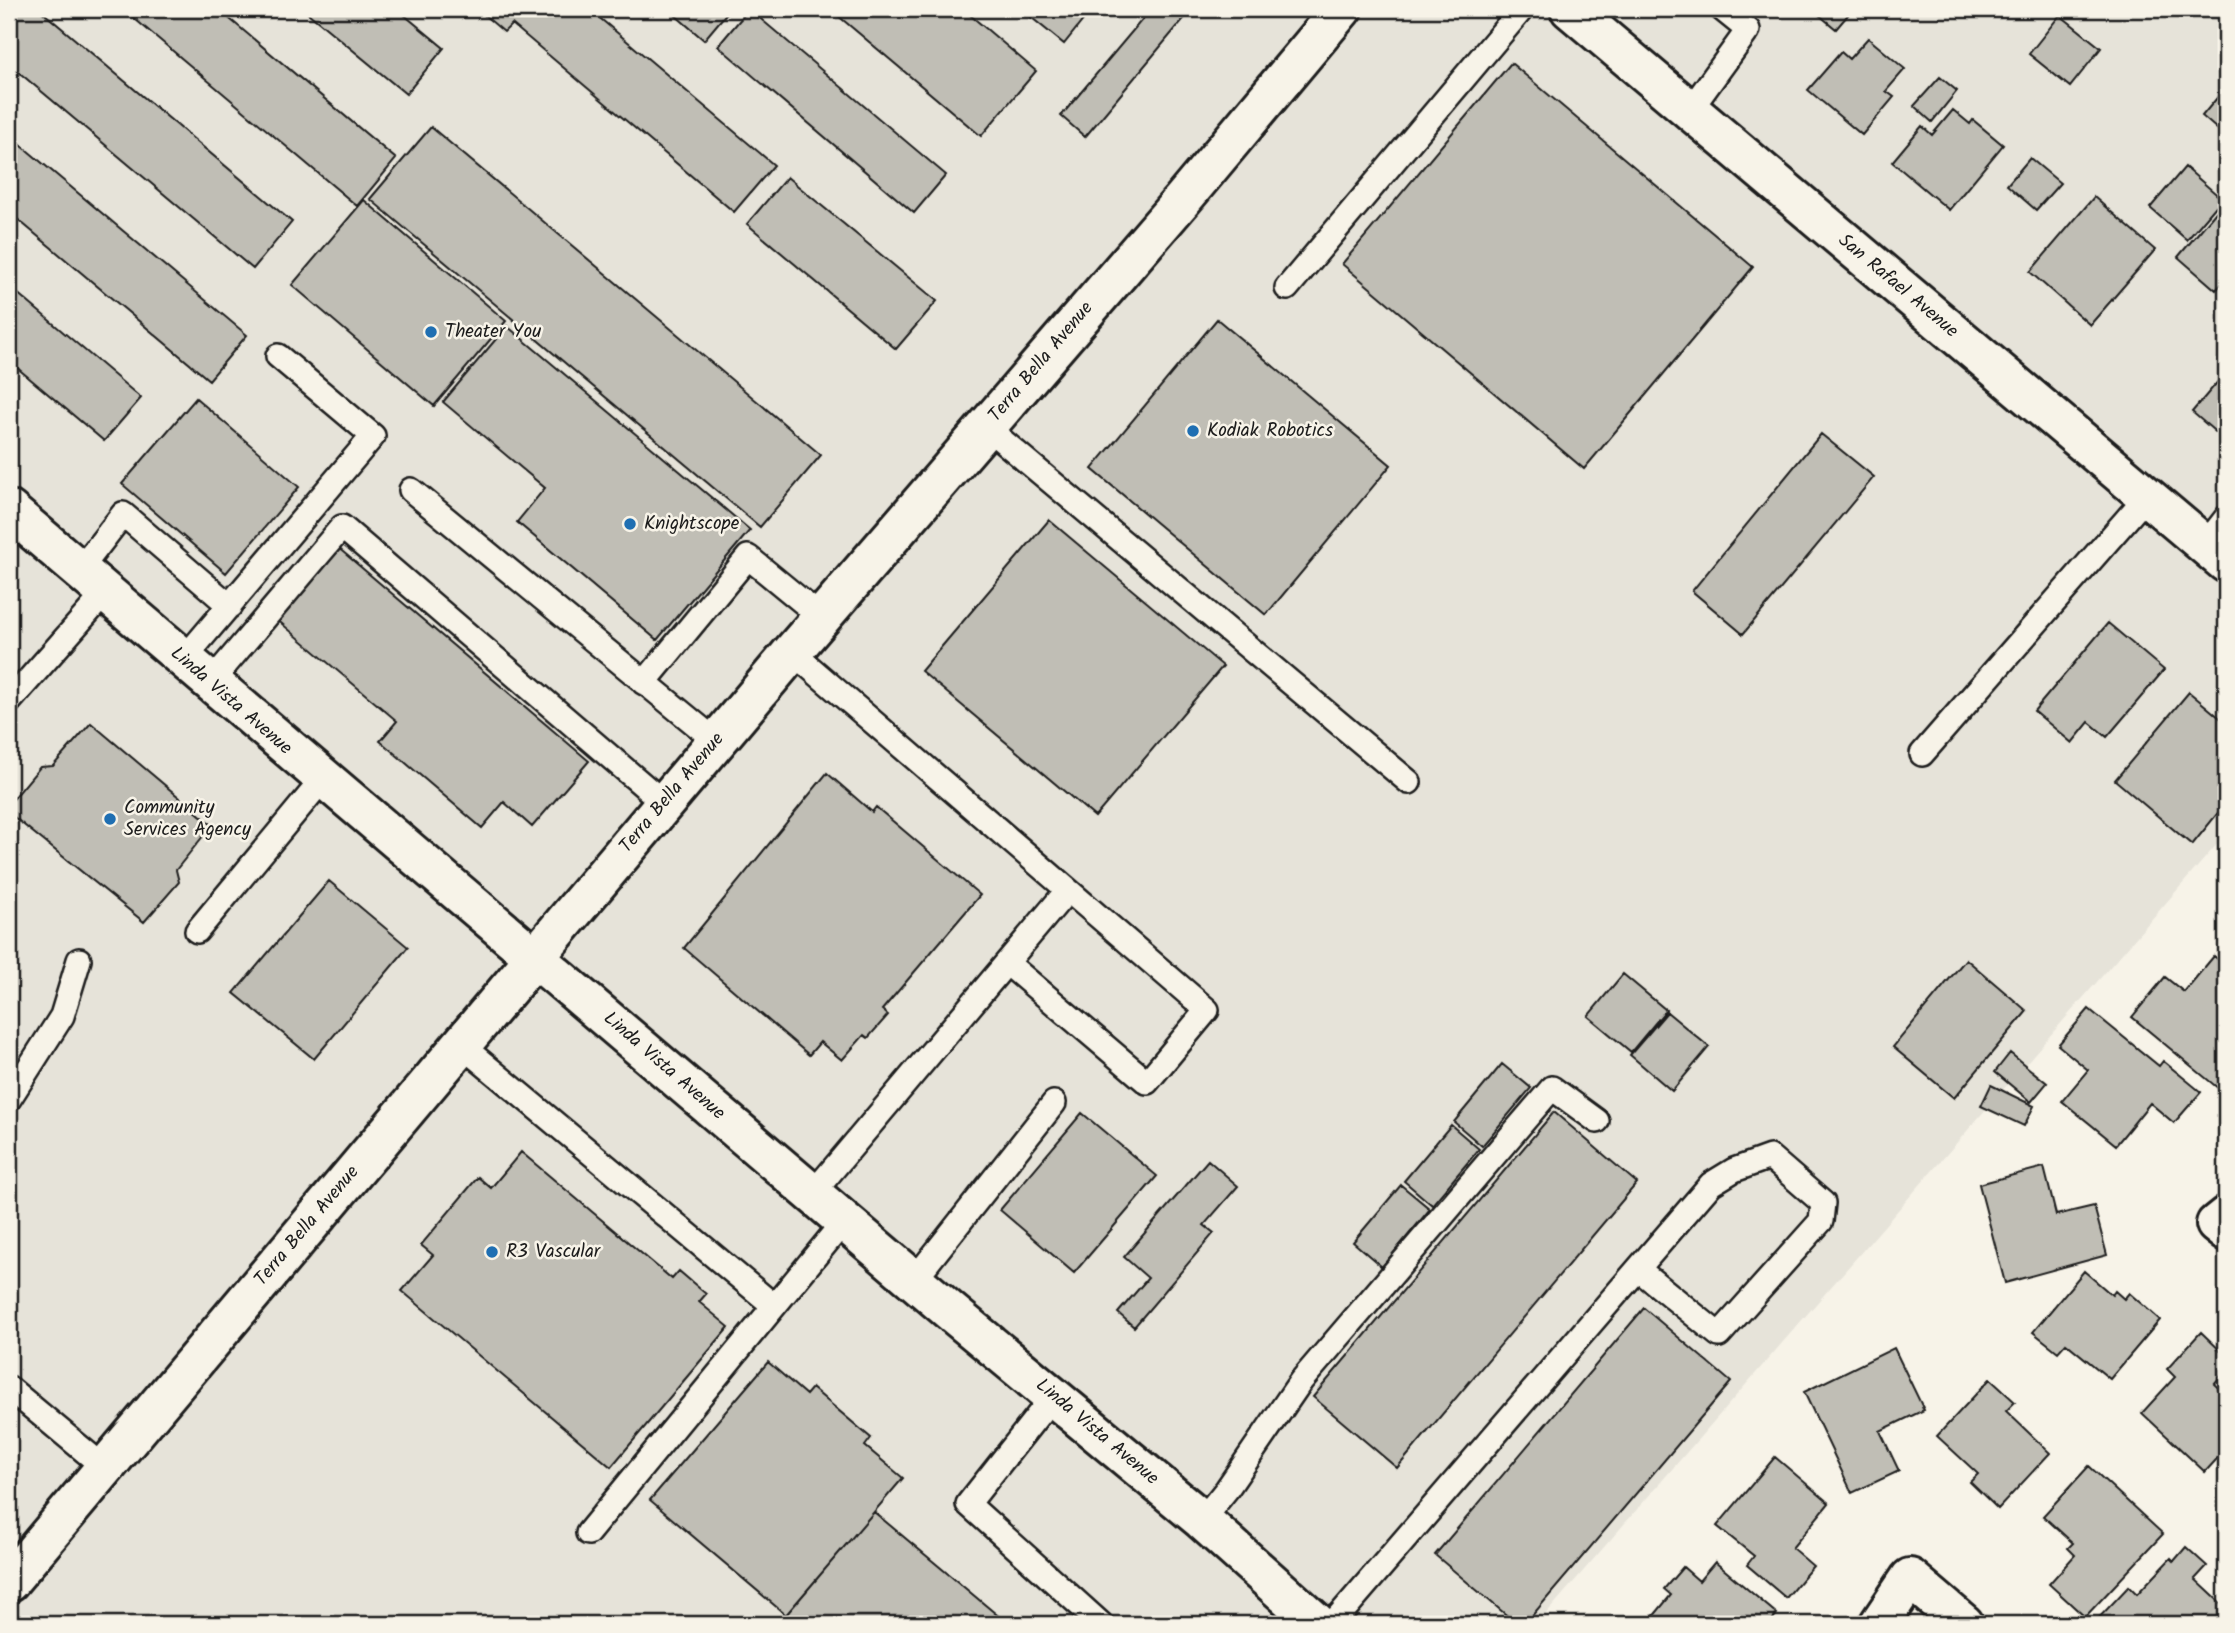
<svg xmlns="http://www.w3.org/2000/svg" width="2235" height="1633" viewBox="0 0 2235 1633" font-family="Kalam,sans-serif">
  <rect width="100%" height="100%" fill="#f7f3e8"/>
  <filter id="ink" filterUnits="userSpaceOnUse"><feTurbulence type="fractalNoise" baseFrequency=".0143" numOctaves="2"/><feDisplacementMap in="SourceGraphic" scale="14" xChannelSelector="R" yChannelSelector="G"/><feConvolveMatrix kernelMatrix="1 2 1 2 8 2 1 2 1" color-interpolation-filters="sRGB"/></filter>
  <g filter="url(#ink)">
    <path fill="#e6e3d9" d="M9 9H2226V834L1537 1624H9Z"/>
    <path fill="#c0beb5" stroke="#1c1c1c" stroke-width="2" d="M9 9H39L292 222 253 269 9 64Z
      M123 9H218L396 159 357 206Z
      M303 9H397L444 48 406 94Z
      M477 9H589L774 165 734 212 512 24 504 32Z
      M668 9H730L704 40Z
      M749 9 946 175 914 213 718 46Z
      M830 9H963L1036 71 981 136Z
      M1021 9H1092L1064 44Z
      M1151 9H1192L1085 137 1061 116Z
      M1812 9H1853L1836 29Z
      M2060 15 2101 48 2070 87 2029 54Z
      M1868 38 1905 69 1886 91 1894 97 1862 135 1808 90 1841 52 1849 59Z
      M1511 63 1753 267 1584 469 1342 264Z
      M1940 77 1957 91 1932 122 1914 106Z
      M2226 87V137L2202 116Z
      M1953 110 1970 124 1973 120 2003 145 1949 210 1892 162 1922 126 1932 135Z
      M431 127 821 455 760 527 370 199Z
      M9 135 247 335 209 380 9 212Z
      M2030 158 2060 183 2036 210 2007 185Z
      M2185 167 2222 199 2187 240 2150 208Z
      M787 177 937 301 896 349 747 224Z
      M2094 197 2155 250 2090 325 2030 272Z
      M364 200 506 321 434 406 292 285Z
      M2226 200V279L2216 290 2178 257Z
      M9 286 141 398 104 441 9 361Z
      M1217 319 1391 465 1266 615 1092 469Z
      M507 326 750 530 657 640 517 522 545 488 443 402Z
      M2226 372V441L2192 412Z
      M196 398 299 487 226 573 122 484Z
      M1821 434 1874 477 1743 634 1692 591Z
      M1049 520 1223 666 1095 817 921 671Z
      M336 546 589 761 532 827 504 802 482 828 380 741 397 721 275 618Z
      M2108 623 2164 670 2107 737 2089 722 2072 743 2034 711Z
      M2189 692 2226 723V803L2192 845 2115 780Z
      M91 723 212 825 176 870 179 882 144 922 9 813V804L40 767 53 766Z
      M827 773 872 812 876 807 980 895 882 1010 888 1015 868 1038 864 1035 842 1060 820 1042 809 1055 684 948Z
      M329 881 408 947 314 1059 234 993Z
      M2214 956 2226 966 2225 1094 2132 1017 2165 977 2184 992Z
      M1966 959 2027 1011 1954 1098 1893 1047Z
      M1623 974 1666 1010 1631 1052 1588 1016Z
      M2089 1009 2159 1066 2163 1061 2201 1092 2174 1123 2150 1103 2116 1145 2062 1101 2088 1070 2058 1045Z
      M1667 1012 1709 1047 1672 1091 1630 1055Z
      M2010 1053 2047 1083 2031 1102 1995 1072Z
      M1502 1064 1531 1088 1482 1146 1454 1122Z
      M1991 1085 2034 1106 2024 1126 1981 1106Z
      M1554 1112 1637 1183 1397 1468 1313 1397Z
      M1082 1113 1157 1176 1074 1273 1000 1210Z
      M1451 1125 1479 1149 1432 1205 1404 1181Z
      M521 1152 672 1279 679 1271 706 1294 699 1302 729 1327 611 1467 402 1291 433 1255 421 1245 478 1177 491 1188Z
      M1208 1160 1238 1186 1204 1225 1214 1233 1134 1327 1118 1313 1148 1278 1124 1257Z
      M2044 1167 2056 1215 2094 1206 2107 1255 2005 1283 1979 1184Z
      M1401 1185 1430 1209 1382 1267 1353 1242Z
      M2084 1271 2112 1295 2115 1291 2124 1299 2129 1293 2160 1320 2110 1379 2066 1343 2058 1352 2033 1332Z
      M1644 1308 1731 1382 1525 1624H1517L1435 1555Z
      M2201 1332 2226 1356V1370L2214 1384 2226 1395V1449L2205 1472 2142 1413 2175 1377 2167 1369Z
      M1894 1348 1924 1410 1880 1431 1899 1471 1852 1493 1804 1392Z
      M768 1362 806 1395 812 1388 871 1438 865 1446 903 1478 786 1615 650 1500Z
      M1990 1379 2015 1402 2006 1411 2050 1453 1998 1509 1970 1482 1978 1474 1937 1436Z
      M1775 1457 1829 1503 1792 1548 1813 1566 1786 1598 1747 1565 1754 1556 1717 1526Z
      M2089 1466 2163 1534 2085 1617 2049 1584 2075 1555 2068 1548 2073 1543 2043 1516Z
      M874 1512 1008 1624H778Z
      M2186 1547 2207 1566 2195 1579 2226 1608V1624L2094 1623 2129 1586 2137 1594 2171 1558 2174 1561Z
      M1715 1562 1777 1614 1769 1624H1659L1652 1618 1671 1595 1664 1589 1683 1567 1699 1581Z"/>
    <g fill="none" stroke-linecap="round" stroke-linejoin="round">
      <defs>
        <path id="service" d="M1690 110 1748 30 1722 9
          M1287 288 1522 9
          M986 427 1409 782
          M411 490 716 741
          M2205 545 2226 518
          M79 571 123 514 230 606
          M792 652 1207 1010 1147 1082 1007 963
          M183 660 373 436 278 356
          M210 683 342 527 664 803
          M644 683 748 557 821 617
          M9 702 106 592
          M1922 754 2147 496
          M197 931 323 779
          M460 1044 774 1306
          M9 1099 62 1016 79 960
          M813 1193 1067 891
          M914 1280 1054 1103
          M9 1388 105 1468
          M1054 1395 968 1504 1101 1624
          M1202 1520 1227 1489 1301 1381 1552 1088 1597 1121
          M588 1533 845 1220
          M1332 1624 1711 1184 1734 1170 1770 1157 1823 1203 1821 1221 1719 1335 1638 1269"/>
        <path id="minor" d="M1570 9 2226 563
          M9 510 950 1311 1202 1520 1318 1624
          M2226 1216 2216 1224 2226 1232
          M9 1582 792 652 1183 199 1342 9
          M1879 1624 1910 1578 1964 1624"/>
      </defs>
      <use href="#service" stroke="#1c1c1c" stroke-width="28"/>
      <use href="#minor" stroke="#1c1c1c" stroke-width="44"/>
      <use href="#service" stroke="#f7f3e8" stroke-width="23"/>
      <use href="#minor" stroke="#f7f3e8" stroke-width="38"/>
    </g>
  </g>
  <g fill="#1f6fb2" stroke="#f7f3e8" stroke-width="2.5">
    <circle cx="431" cy="332" r="7"/>
    <circle cx="1193" cy="431" r="7"/>
    <circle cx="630" cy="524" r="7"/>
    <circle cx="110" cy="819" r="7"/>
    <circle cx="492" cy="1252" r="7"/>
  </g>
  <g text-anchor="middle" dominant-baseline="central" stroke-width="5" stroke-linejoin="round" paint-order="stroke">
    <g font-size="19" fill="#1c1c1c" stroke="#f7f3e8">
      <text transform="translate(1898 286) rotate(40)">San Rafael Avenue</text>
      <text transform="translate(1041 362) rotate(-50)">Terra Bella Avenue</text>
      <text transform="translate(231 701) rotate(41)">Linda Vista Avenue</text>
      <text transform="translate(672 793) rotate(-50)">Terra Bella Avenue</text>
      <text transform="translate(664 1066) rotate(41)">Linda Vista Avenue</text>
      <text transform="translate(307 1226) rotate(-50)">Terra Bella Avenue</text>
      <text transform="translate(1097 1432) rotate(40)">Linda Vista Avenue</text>
    </g>
    <g font-size="19" fill="#1c1c1c" stroke="#f7f3e8" text-anchor="start">
      <text x="445" y="332">Theater You</text>
      <text x="1207" y="431">Kodiak Robotics</text>
      <text x="644" y="524">Knightscope</text>
      <text x="124" y="808">Community<tspan x="124" dy="22">Services Agency</tspan></text>
      <text x="506" y="1252">R3 Vascular</text>
    </g>
  </g>
  <rect width="2235" height="1633" fill="none" stroke="#f7f3e8" stroke-width="35"/>
  <rect x="18" y="18" width="2200" height="1598" fill="none" stroke="#1c1c1c" stroke-width="2.5" filter="url(#ink)"/>
</svg>
